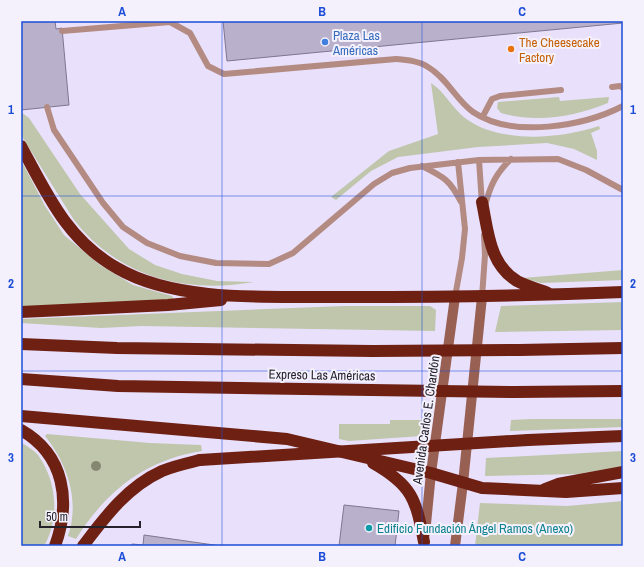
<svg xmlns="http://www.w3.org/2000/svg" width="644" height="567" viewBox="0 0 644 567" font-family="'Archivo Narrow',sans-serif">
  <rect width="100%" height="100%" fill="#e9e0fc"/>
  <path fill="#bfc6ab" d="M431 83C445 92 452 108 465 118 499 144 560 139 599 126L600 129 591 133 597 151V160L574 149 547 143 478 147 398 157 371 171 336 200 331 197 389 151 438 134Z
    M559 97 560 101 609 97 608 103C574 117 536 123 501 113L497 108 498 102Z
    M21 112 29 118 80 194 129 249 155 265 182 274 217 281 254 282C184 294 119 277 74 220L21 135Z
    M21 160 45 206 64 235 100 265 133 285 172 296 174 300 21 307Z
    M623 270V280L541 283 522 278Z
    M623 302V330L495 332 501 306Z
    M344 306H430L436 310 435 331 141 326 101 328 21 323V319Z
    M531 419H623V427L510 431 511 420Z
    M390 420H422V436L349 441 339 439V424H390Z
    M47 434 150 443 201 445 202 451C145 460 106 491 76 539L68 536C80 501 68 465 45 436Z
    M21 442C26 446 34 450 38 455 57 481 60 519 44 546H21Z
    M623 451V466L578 474 485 476 486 458Z
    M623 501V546H475L480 503 567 506Z"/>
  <path fill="#b9b1cc" stroke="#7e778f" d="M21 21H55L56 29 62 28 69 105 21 110Z
    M223 21H623V23L227 61Z
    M344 505 399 511 395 546H339Z
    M144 535 221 546H132V544L143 545Z"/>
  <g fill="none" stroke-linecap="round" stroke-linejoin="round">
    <path stroke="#b38b82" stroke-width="6" d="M62 31 170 22 190 33 208 66 224 74 396 59C407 60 419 61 428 67 447 78 456 100 473 112 513 139 584 126 623 106
      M612 87 620 86 623 88
      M47 107 54 130 103 203 123 227 147 243 180 256 216 263 269 264 293 253 374 184 392 173 410 168 479 160 558 159 586 170 623 190
      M483 116 492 99 500 96 561 90
      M479 160 482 204
      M422 166C444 177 450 180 461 202
      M485 206C490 186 496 173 511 159
      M455 297 462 258 465 229 458 162
      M482 297 485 255 484 235"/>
    <path stroke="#985f53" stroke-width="10" d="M425 534 431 473 455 297
      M455 546 463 483 482 297"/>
    <path stroke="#6e2012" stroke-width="12" d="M21 146C47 194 67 240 117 268 178 304 277 296 347 297 439 297 531 296 623 292
      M482 202C488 230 489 264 517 281 526 286 538 289 548 293
      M21 312 168 305 221 300
      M21 344 117 348 373 351
      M519 350 623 348
      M21 379 118 386 371 390
      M514 392 623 391
      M21 416 287 439 431 473 482 488 566 492 623 488
      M21 430C65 455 71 502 55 546
      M528 440 623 436
      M373 463C412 485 416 499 424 542
      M545 489 558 484 623 472
      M83 546C105 517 127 487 162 471 174 466 188 463 200 460"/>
    <path stroke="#6e2012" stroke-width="12" d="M373 351 519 350
      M371 390 514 392
      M200 460 528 440"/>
  </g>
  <circle fill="#868771" cx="96" cy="466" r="5"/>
  <path fill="none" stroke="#1d4ed8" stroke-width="1" stroke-opacity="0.55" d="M222 21V546M422 21V546M21 196H623M21 371H623"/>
  <circle fill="#3f7fe0" stroke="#f4f1fc" stroke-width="1.5" cx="325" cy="42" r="4"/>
  <circle fill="#e8710a" stroke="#f4f1fc" stroke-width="1.5" cx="511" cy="49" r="4"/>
  <circle fill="#0f9aa8" stroke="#f4f1fc" stroke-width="1.5" cx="369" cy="528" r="4"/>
  <g text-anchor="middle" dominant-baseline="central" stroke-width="4" stroke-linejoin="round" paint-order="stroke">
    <g font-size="13" fill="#366cbe" stroke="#f4f1fc" text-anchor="start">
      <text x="333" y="35">Plaza Las<tspan x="333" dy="15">Américas</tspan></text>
    </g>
    <g font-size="13" fill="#c56008" stroke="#f4f1fc" text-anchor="start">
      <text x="519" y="42">The Cheesecake<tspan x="519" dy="15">Factory</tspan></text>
    </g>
    <g font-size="13" fill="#25222c" stroke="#f4f1fc">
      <text transform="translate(322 375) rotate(1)">Expreso Las Américas</text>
      <text transform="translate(426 420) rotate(-82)">Avenida Carlos E. Chardón</text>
    </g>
    <g font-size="13" fill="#0d838f" stroke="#f4f1fc" text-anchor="start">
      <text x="377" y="528">Edificio Fundación Ángel Ramos (Anexo)</text>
    </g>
  </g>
  <rect width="644" height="567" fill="none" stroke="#f4f1fc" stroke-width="44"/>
  <path d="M40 521v6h100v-6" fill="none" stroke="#25222c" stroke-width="2"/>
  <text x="46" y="521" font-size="12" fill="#25222c" stroke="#f4f1fc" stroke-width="3" paint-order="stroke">50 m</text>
  <rect x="22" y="22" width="600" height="523" fill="none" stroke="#1d4ed8" stroke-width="1.5"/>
  <g font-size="13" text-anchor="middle" font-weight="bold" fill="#1d4ed8">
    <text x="122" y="16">A</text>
    <text x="322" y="16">B</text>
    <text x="522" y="16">C</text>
    <text x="11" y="114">1</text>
    <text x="633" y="114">1</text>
    <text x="11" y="288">2</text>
    <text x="633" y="288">2</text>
    <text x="11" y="462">3</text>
    <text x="633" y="462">3</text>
    <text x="122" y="561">A</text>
    <text x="322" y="561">B</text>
    <text x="522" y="561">C</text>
  </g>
</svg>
